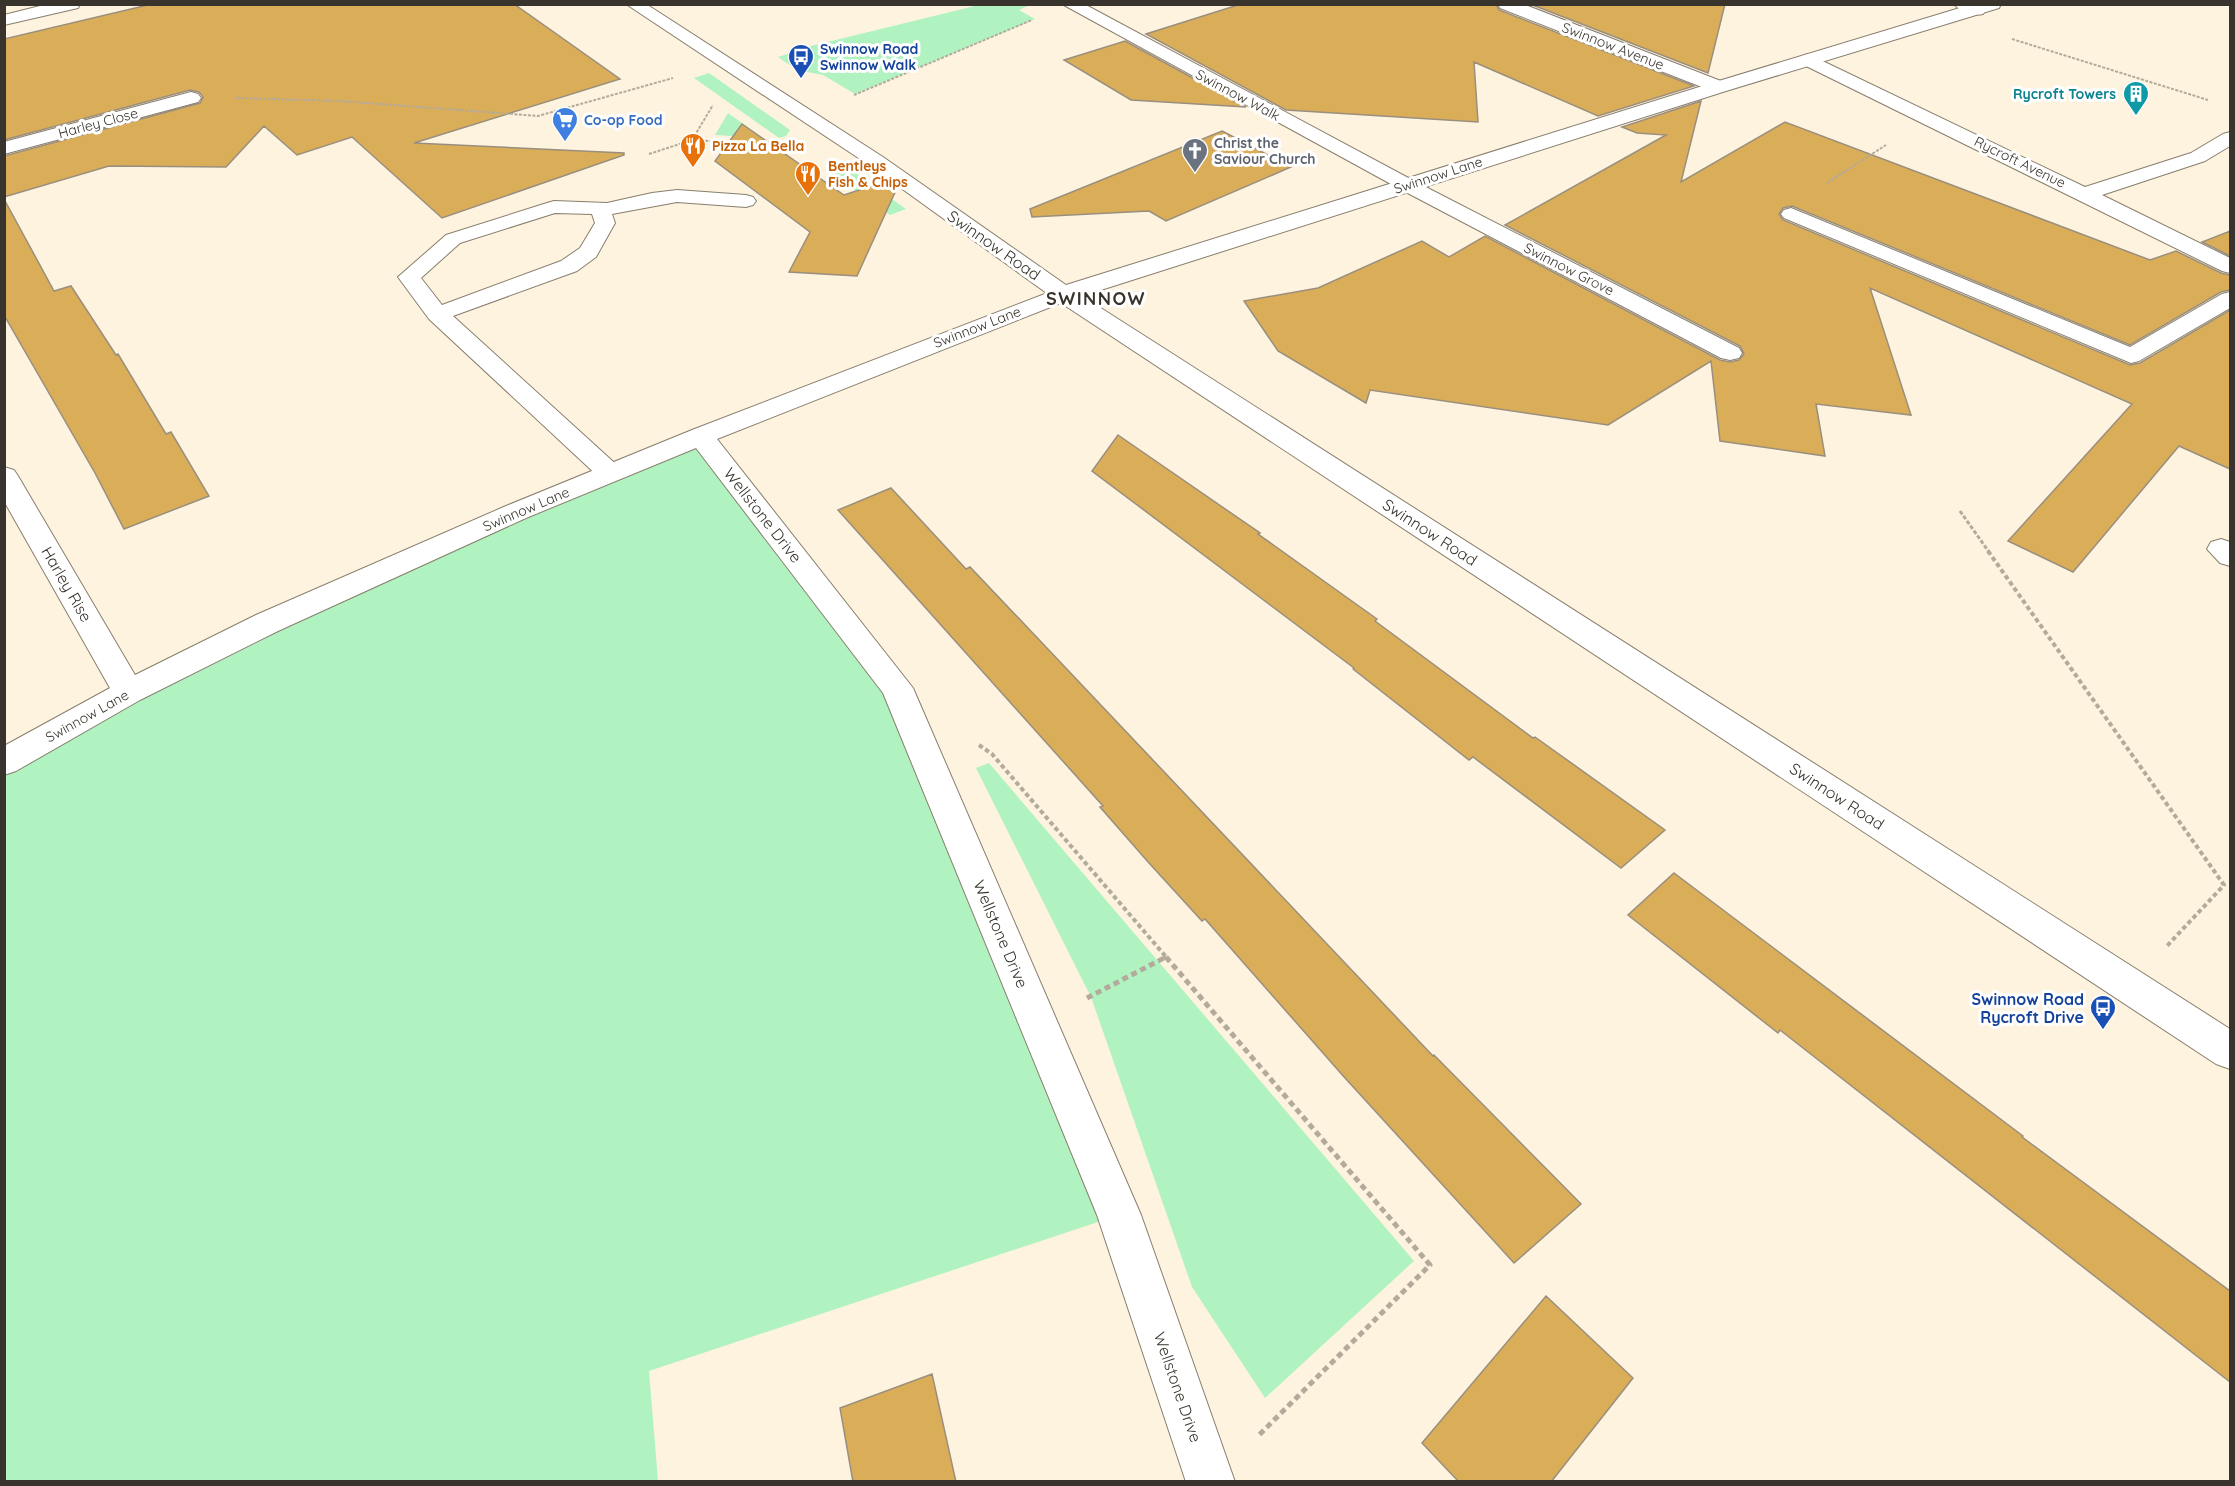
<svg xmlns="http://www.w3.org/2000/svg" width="2235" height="1486" viewBox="0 0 2235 1486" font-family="Quicksand,sans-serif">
  <rect width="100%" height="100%" fill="#fef3df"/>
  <path fill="#b0f3c1" d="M979 5H1030L1019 10 1035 19 855 94 823 75 797 70 778 57 811 46Z
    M709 73 790 130 786 136 779 138 694 78Z
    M728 113 763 138 715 135Z
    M844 165 906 209 890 215 827 171Z
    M701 436 897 688 1119 1215 649 1371 658 1481 5 1482V763L267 623Z
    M989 763 1414 1261 1265 1398 1192 1287 1091 997 976 768Z"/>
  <path fill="#daad58" stroke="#9a8f7e" stroke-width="1.5" d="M152 4H514L620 79 414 143 624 153V155L442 218 352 137 297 155 264 126 226 167 109 166 4 197V156L200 103 203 97 199 92 190 90 4 140V39Z
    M1241 4H1496L1499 10 1694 86 1598 116 1474 62 1478 122 1286 110 1146 34Z
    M1530 4H1725L1708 73Z
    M1125 41 1246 107 1131 100 1064 60Z
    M1701 101 1681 182 1785 122 2150 260 2176 251 2221 273 2230 275V290L2221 292 2130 345 1792 206 1783 208 1779 214 1783 220 2130 365 2140 363 2230 310V469L2179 446 2073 572 2008 541 2132 404 1870 288 1911 415 1816 404 1825 456 1720 441 1711 361 1608 425 1370 390 1366 403 1278 351 1244 301 1318 288 1422 241 1449 257 1485 236 1720 360 1730 362 1739 360 1744 354 1740 346 1505 225 1666 135 1637 133 1622 127Z
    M742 124 844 195 887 181 897 188 857 276 789 272 810 232 715 161Z
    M1222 131 1291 167 1166 221 1149 211 1032 217 1030 209Z
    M4 199 54 291 71 286 116 355 118 354 166 434 171 432 209 496 124 529 95 473 4 315Z
    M2230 231V256L2202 242Z
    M1118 435 1260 533 1258 534 1377 619 1375 621 1533 738 1535 737 1665 830 1621 868 1473 757 1469 760 1353 669 1354 668 1092 471Z
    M891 488 966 569 970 567 1045 646 1433 1056 1434 1055 1581 1204 1514 1263 1345 1078 1205 919 1202 921 1149 863 1100 807 1103 806 838 510Z
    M1674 873 2023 1136 2022 1137 2230 1291V1382L1780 1030 1778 1033 1628 915Z
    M1546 1296 1633 1378 1551 1482H1459L1422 1443Z
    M932 1374 956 1482H853L840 1408Z"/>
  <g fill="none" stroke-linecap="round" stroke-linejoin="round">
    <defs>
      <path id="service" d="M677 190 746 195 753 197 756 201 753 205 746 207 677 202 612 214 615 223 596 257 577 271 453 316 619 467 623 473 619 479 610 481 601 479 429 319 398 277 446 235 547 203 554 201 607 203 652 193ZM555 213 592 214 595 223 580 248 561 261 442 305 421 278 460 243Z
        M1791 208 2130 347 2222 294 2230 292V308L2139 361 2131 363 1784 218 1781 214 1784 210Z"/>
      <path id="minor" d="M48 4H80L78 8 4 25V15Z
        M1062 4H1084L1414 181 1739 348 1742 353 1739 358 1730 360 1721 358 1400 189Z
        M1498 4H1523L1726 83 1728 87 1726 91H1712L1500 8Z
        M1954 4H1978L1986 10 1983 14C1974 16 1960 12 1954 4Z
        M1808 54 2085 187 2191 153 2223 134 2230 132V146L2205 161 2102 195 2230 258V273L2222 271 1802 64 1799 60 1802 56Z
        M191 92 198 94 201 98 198 102 4 154V142Z
        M1063 287 1071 289 1075 294 1071 299 717 439 913 688 1141 1215 1235 1482H1186L1097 1215 883 693 696 448 526 518 278 631 140 700 16 771 4 775V746L110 688 4 501V467L14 470 18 476 135 675 256 615 506 506 692 430Z
        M2221 539 2230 542V566L2220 563 2207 549 2211 542Z"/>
      <path id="tertiary" d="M626 4H646L883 157 1066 285 1712 83 1973 4H2001L1999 8 1726 91 1082 296 2230 1029V1069L2216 1064 1055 299 869 165Z"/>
    </defs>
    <use href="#service" stroke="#887e6d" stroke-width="2"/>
    <use href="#minor" stroke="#887e6d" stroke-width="2"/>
    <use href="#tertiary" stroke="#887e6d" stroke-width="2"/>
    <path stroke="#b3aa9b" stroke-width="2" stroke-dasharray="3 1.5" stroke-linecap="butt" d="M2012 39 2208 100
      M854 95 1032 20
      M236 98 340 101 538 116 673 78
      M692 140 713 105
      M649 154 692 140 771 145
      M1827 183 1886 145"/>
    <path stroke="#b3aa9b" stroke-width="3" stroke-dasharray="4 2" stroke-linecap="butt" d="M1960 511 1989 552"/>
    <path stroke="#b3aa9b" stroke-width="4" stroke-dasharray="4.5 3" stroke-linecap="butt" d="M1988 551 2224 885 2167 946
      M979 745 992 754 1167 958
      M1163 958 1166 957"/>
    <path stroke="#b3aa9b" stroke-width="5" stroke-dasharray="6 4" stroke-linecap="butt" d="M1166 957 1430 1265 1258 1436
      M1087 998 1166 957"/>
    <use href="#service" fill="#fff" fill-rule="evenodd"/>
    <use href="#minor" fill="#fff" fill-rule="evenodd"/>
    <use href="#tertiary" fill="#fff" fill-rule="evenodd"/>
  </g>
  <defs>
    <symbol id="bus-pin" viewBox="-11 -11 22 30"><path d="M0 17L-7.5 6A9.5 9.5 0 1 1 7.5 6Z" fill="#1a4fb4" stroke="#fff"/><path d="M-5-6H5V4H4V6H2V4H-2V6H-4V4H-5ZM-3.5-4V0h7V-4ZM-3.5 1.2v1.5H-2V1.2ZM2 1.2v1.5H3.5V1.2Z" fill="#fff"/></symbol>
    <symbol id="building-pin" viewBox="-11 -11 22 30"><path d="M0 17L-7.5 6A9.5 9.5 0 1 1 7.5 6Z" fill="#0f9aa8" stroke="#fff"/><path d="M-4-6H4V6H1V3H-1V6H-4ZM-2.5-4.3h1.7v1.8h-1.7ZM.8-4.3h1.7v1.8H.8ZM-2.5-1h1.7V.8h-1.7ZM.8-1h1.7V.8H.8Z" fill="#fff"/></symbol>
    <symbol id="supermarket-pin" viewBox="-11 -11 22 30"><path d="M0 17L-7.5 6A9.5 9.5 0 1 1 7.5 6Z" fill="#3f7fe0" stroke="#fff"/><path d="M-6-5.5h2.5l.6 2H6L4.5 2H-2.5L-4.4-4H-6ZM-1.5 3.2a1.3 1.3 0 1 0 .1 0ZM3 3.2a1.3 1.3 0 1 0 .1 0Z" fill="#fff"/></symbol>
    <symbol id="restaurant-pin" viewBox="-11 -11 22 30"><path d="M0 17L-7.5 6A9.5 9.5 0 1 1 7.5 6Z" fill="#e8710a" stroke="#fff"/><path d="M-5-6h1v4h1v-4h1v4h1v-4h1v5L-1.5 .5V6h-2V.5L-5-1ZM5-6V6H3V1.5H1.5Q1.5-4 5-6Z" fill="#fff"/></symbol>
    <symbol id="church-pin" viewBox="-11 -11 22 30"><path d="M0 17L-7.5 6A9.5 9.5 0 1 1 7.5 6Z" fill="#6b7280" stroke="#fff"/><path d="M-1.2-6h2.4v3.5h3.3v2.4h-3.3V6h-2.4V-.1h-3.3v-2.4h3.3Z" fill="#fff"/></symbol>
  </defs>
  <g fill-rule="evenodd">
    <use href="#bus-pin" x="786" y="42" width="30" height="40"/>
    <use href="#building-pin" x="2121" y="79" width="30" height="40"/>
    <use href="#supermarket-pin" x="550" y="105" width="30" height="40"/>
    <use href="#restaurant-pin" x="678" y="131" width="30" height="40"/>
    <use href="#church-pin" x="1180" y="136" width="30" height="40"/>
    <use href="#restaurant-pin" x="793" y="159" width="30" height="40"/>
    <use href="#bus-pin" x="2088" y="993" width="30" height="40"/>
  </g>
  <g text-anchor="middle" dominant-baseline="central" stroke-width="6" stroke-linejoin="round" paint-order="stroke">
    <g font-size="14" fill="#38342d" stroke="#fff">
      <text transform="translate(1613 46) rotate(21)">Swinnow Avenue</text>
      <text transform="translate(1238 95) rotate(28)">Swinnow Walk</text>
      <text transform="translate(98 123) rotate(-15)">Harley Close</text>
      <text transform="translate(2020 162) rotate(26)">Rycroft Avenue</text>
      <text transform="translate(1438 175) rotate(-18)">Swinnow Lane</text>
      <text transform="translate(1569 269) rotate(27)">Swinnow Grove</text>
      <text transform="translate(977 327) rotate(-21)">Swinnow Lane</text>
      <text transform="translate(526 509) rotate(-23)">Swinnow Lane</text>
      <text transform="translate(87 716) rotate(-29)">Swinnow Lane</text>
    </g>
    <g font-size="14" font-weight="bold" fill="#164399" stroke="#fff" text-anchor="start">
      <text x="820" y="49">Swinnow Road<tspan x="820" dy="16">Swinnow Walk</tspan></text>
    </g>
    <g font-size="14" font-weight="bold" fill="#0d838f" stroke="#fff" text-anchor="end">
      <text x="2116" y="94">Rycroft Towers</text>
    </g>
    <g font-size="14" font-weight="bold" fill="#366cbe" stroke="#fff" text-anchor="start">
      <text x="584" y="120">Co-op Food</text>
    </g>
    <g font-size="14" font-weight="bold" fill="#5b616d" stroke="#fff" text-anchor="start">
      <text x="1214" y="143">Christ the<tspan x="1214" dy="16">Saviour Church</tspan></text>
    </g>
    <g font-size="14" font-weight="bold" fill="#c56008" stroke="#fff" text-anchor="start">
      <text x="712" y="146">Pizza La Bella</text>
      <text x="828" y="166">Bentleys<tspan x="828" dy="16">Fish &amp; Chips</tspan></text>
    </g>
    <g font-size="16" fill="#38342d" stroke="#fff">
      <text transform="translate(994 245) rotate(35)">Swinnow Road</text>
      <text transform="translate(763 515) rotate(52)">Wellstone Drive</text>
      <text transform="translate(1430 532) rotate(33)">Swinnow Road</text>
      <text transform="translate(67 584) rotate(60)">Harley Rise</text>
      <text transform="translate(1837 796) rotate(33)">Swinnow Road</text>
      <text transform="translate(1001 934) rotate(67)">Wellstone Drive</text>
      <text transform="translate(1178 1387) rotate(71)">Wellstone Drive</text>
    </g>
    <g font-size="16" font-weight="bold" fill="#164399" stroke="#fff" text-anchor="end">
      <text x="2084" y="999">Swinnow Road<tspan x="2084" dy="18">Rycroft Drive</tspan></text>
    </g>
    <g font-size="18" font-weight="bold" letter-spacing="1.5" fill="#38342d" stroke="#fff">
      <text x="1096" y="298">SWINNOW</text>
    </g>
  </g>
  <rect width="2235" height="1486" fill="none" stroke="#38342d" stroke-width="12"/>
</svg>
